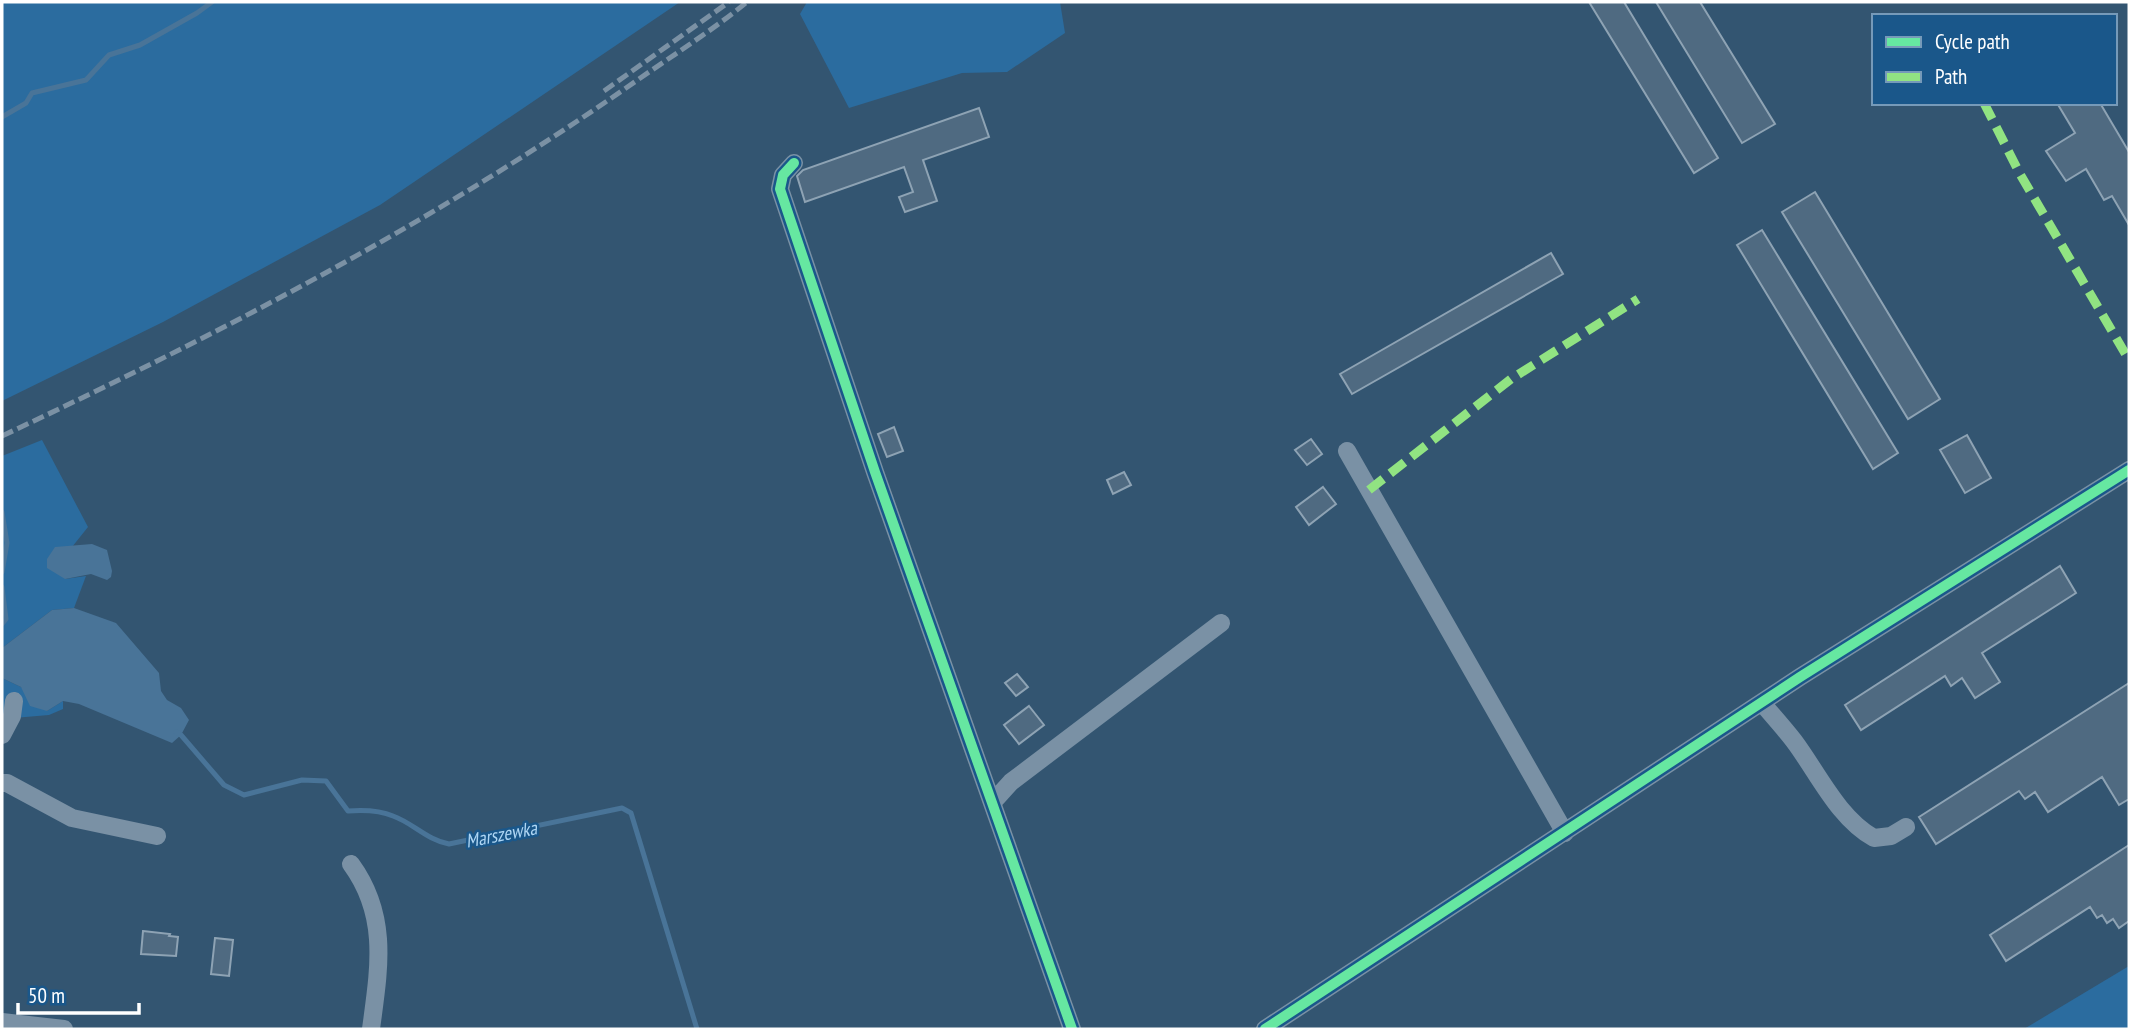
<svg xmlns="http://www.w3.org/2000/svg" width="2131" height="1031" viewBox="0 0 2131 1031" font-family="'PT Sans Narrow',sans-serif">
  <rect width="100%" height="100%" fill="#335571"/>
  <path fill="#2b6c9f" d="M2 2H680L380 205 163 322 2 401Z
    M807 2H1060L1065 33 1007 72 962 73 849 108 800 14Z
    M42 440 88 527 72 547H55L65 579 86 576 74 608 52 610 2 648V456Z
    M2 678 21 687 47 711 63 701V709L49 715 2 719Z
    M2129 966V1029H2024Z"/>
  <path fill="#497498" d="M92 544 107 550 112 571 111 577 107 580 91 574 65 579 47 568V559L55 547Z
    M74 608 116 623 159 673 161 691 167 700 181 708 189 720 181 735 172 743 79 704 63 701 47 711 30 706 21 687 2 678V648L52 610Z"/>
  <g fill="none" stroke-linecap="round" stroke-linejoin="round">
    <path stroke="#497498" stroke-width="5" d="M2 117 26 103 32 93 86 80 109 55 140 45 197 13 212 2
      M2 512 7 543 2 572
      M2 587 6 619 2 624
      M176 732 181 735 224 785 244 795 302 780 326 781 348 811C362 810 379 810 393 816 413 823 427 840 449 844L622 808 631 813 697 1029"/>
  </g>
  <path fill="#4f6a81" stroke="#8ea3b4" stroke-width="2" d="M1589 2H1624L1718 158 1694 173Z
    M1656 2H1700L1775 124 1742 143Z
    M2057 103H2100L2129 152V225L2112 196 2104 200 2086 169 2066 181 2046 151 2075 133Z
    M979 108 989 137 923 160 937 201 905 212 899 197 913 192 904 167 805 202 797 176 803 170Z
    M1815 192 1940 399 1908 419 1782 212Z
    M1762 230 1898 453 1873 469 1737 245Z
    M1551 253 1563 274 1352 394 1340 374Z
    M894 427 903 451 887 457 878 434Z
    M1967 435 1991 478 1965 493 1940 450Z
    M1311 439 1322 454 1307 465 1295 450Z
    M1124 472 1131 485 1113 494 1107 480Z
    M1323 487 1336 504 1309 525 1296 507Z
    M2060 566 2076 593 1982 653 2000 682 1975 698 1962 678 1951 686 1945 676 1861 730 1845 705Z
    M1017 674 1028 687 1016 696 1005 683Z
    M2129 683V799L2119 805 2102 777 2048 812 2035 792 2025 799 2019 791 1936 844 1919 817Z
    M1029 706 1044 725 1019 744 1004 725Z
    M2129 845V921L2119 928 2113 919 2107 923 2102 915 2097 918 2090 907 2006 961 1990 935Z
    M143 931 170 934 169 936 178 937 176 956 141 954Z
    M215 938 233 940 229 976 211 974Z"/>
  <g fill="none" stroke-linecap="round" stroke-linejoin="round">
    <path stroke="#7a91a5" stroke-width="18" d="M794 163 783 175 780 189 875 472 1072 1029
      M1347 451 1565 833
      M1762 703C1773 716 1784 728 1794 741 1818 773 1838 818 1874 838L1891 836 1906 827
      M2 735 12 716 14 701
      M2 783H7L72 818 157 836
      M992 803 1011 782 1221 623
      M351 864C389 916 379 969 371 1029
      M2 1022 64 1029
      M1265 1029 1800 677 2129 470"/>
    <path stroke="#7b91a4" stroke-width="5" stroke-dasharray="12 5" stroke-linecap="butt" d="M604 91 729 2
      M2 436C221 333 427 226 626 88 667 59 709 33 747 2"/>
    <path stroke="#91e382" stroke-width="9" stroke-dasharray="18 9" stroke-linecap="butt" d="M1984 103 2020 174 2129 360
      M1369 490 1511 379 1638 299"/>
    <defs>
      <path id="cycleway" d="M794 163 783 175 780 189 875 472 1072 1029
        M1265 1029 1800 677 2129 470"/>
    </defs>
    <use href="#cycleway" stroke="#1a578a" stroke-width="15"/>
    <use href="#cycleway" stroke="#66e7a1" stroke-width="10"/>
  </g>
  <g text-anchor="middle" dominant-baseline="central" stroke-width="5" stroke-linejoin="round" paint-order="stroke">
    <g font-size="19" font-style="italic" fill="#afd6f4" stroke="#1a578a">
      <text transform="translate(501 834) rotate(-11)">Marszewka</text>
    </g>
  </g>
  <rect width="2131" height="1031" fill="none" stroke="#ffffff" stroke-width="7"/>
  <rect x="1872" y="14" width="245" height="91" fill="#1a578a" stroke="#769ab9" stroke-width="2"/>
  <rect x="1886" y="37" width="35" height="10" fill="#66e7a1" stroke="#769ab9" stroke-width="2"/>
  <text x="1935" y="49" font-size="21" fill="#ffffff">Cycle path</text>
  <rect x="1886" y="72" width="35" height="10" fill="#91e382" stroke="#769ab9" stroke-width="2"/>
  <text x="1935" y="84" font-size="21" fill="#ffffff">Path</text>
  <path d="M18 1003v10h121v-10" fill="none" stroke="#ffffff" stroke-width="3.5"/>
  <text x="28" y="1003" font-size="21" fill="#ffffff" stroke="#1a578a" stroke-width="5" paint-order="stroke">50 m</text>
</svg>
